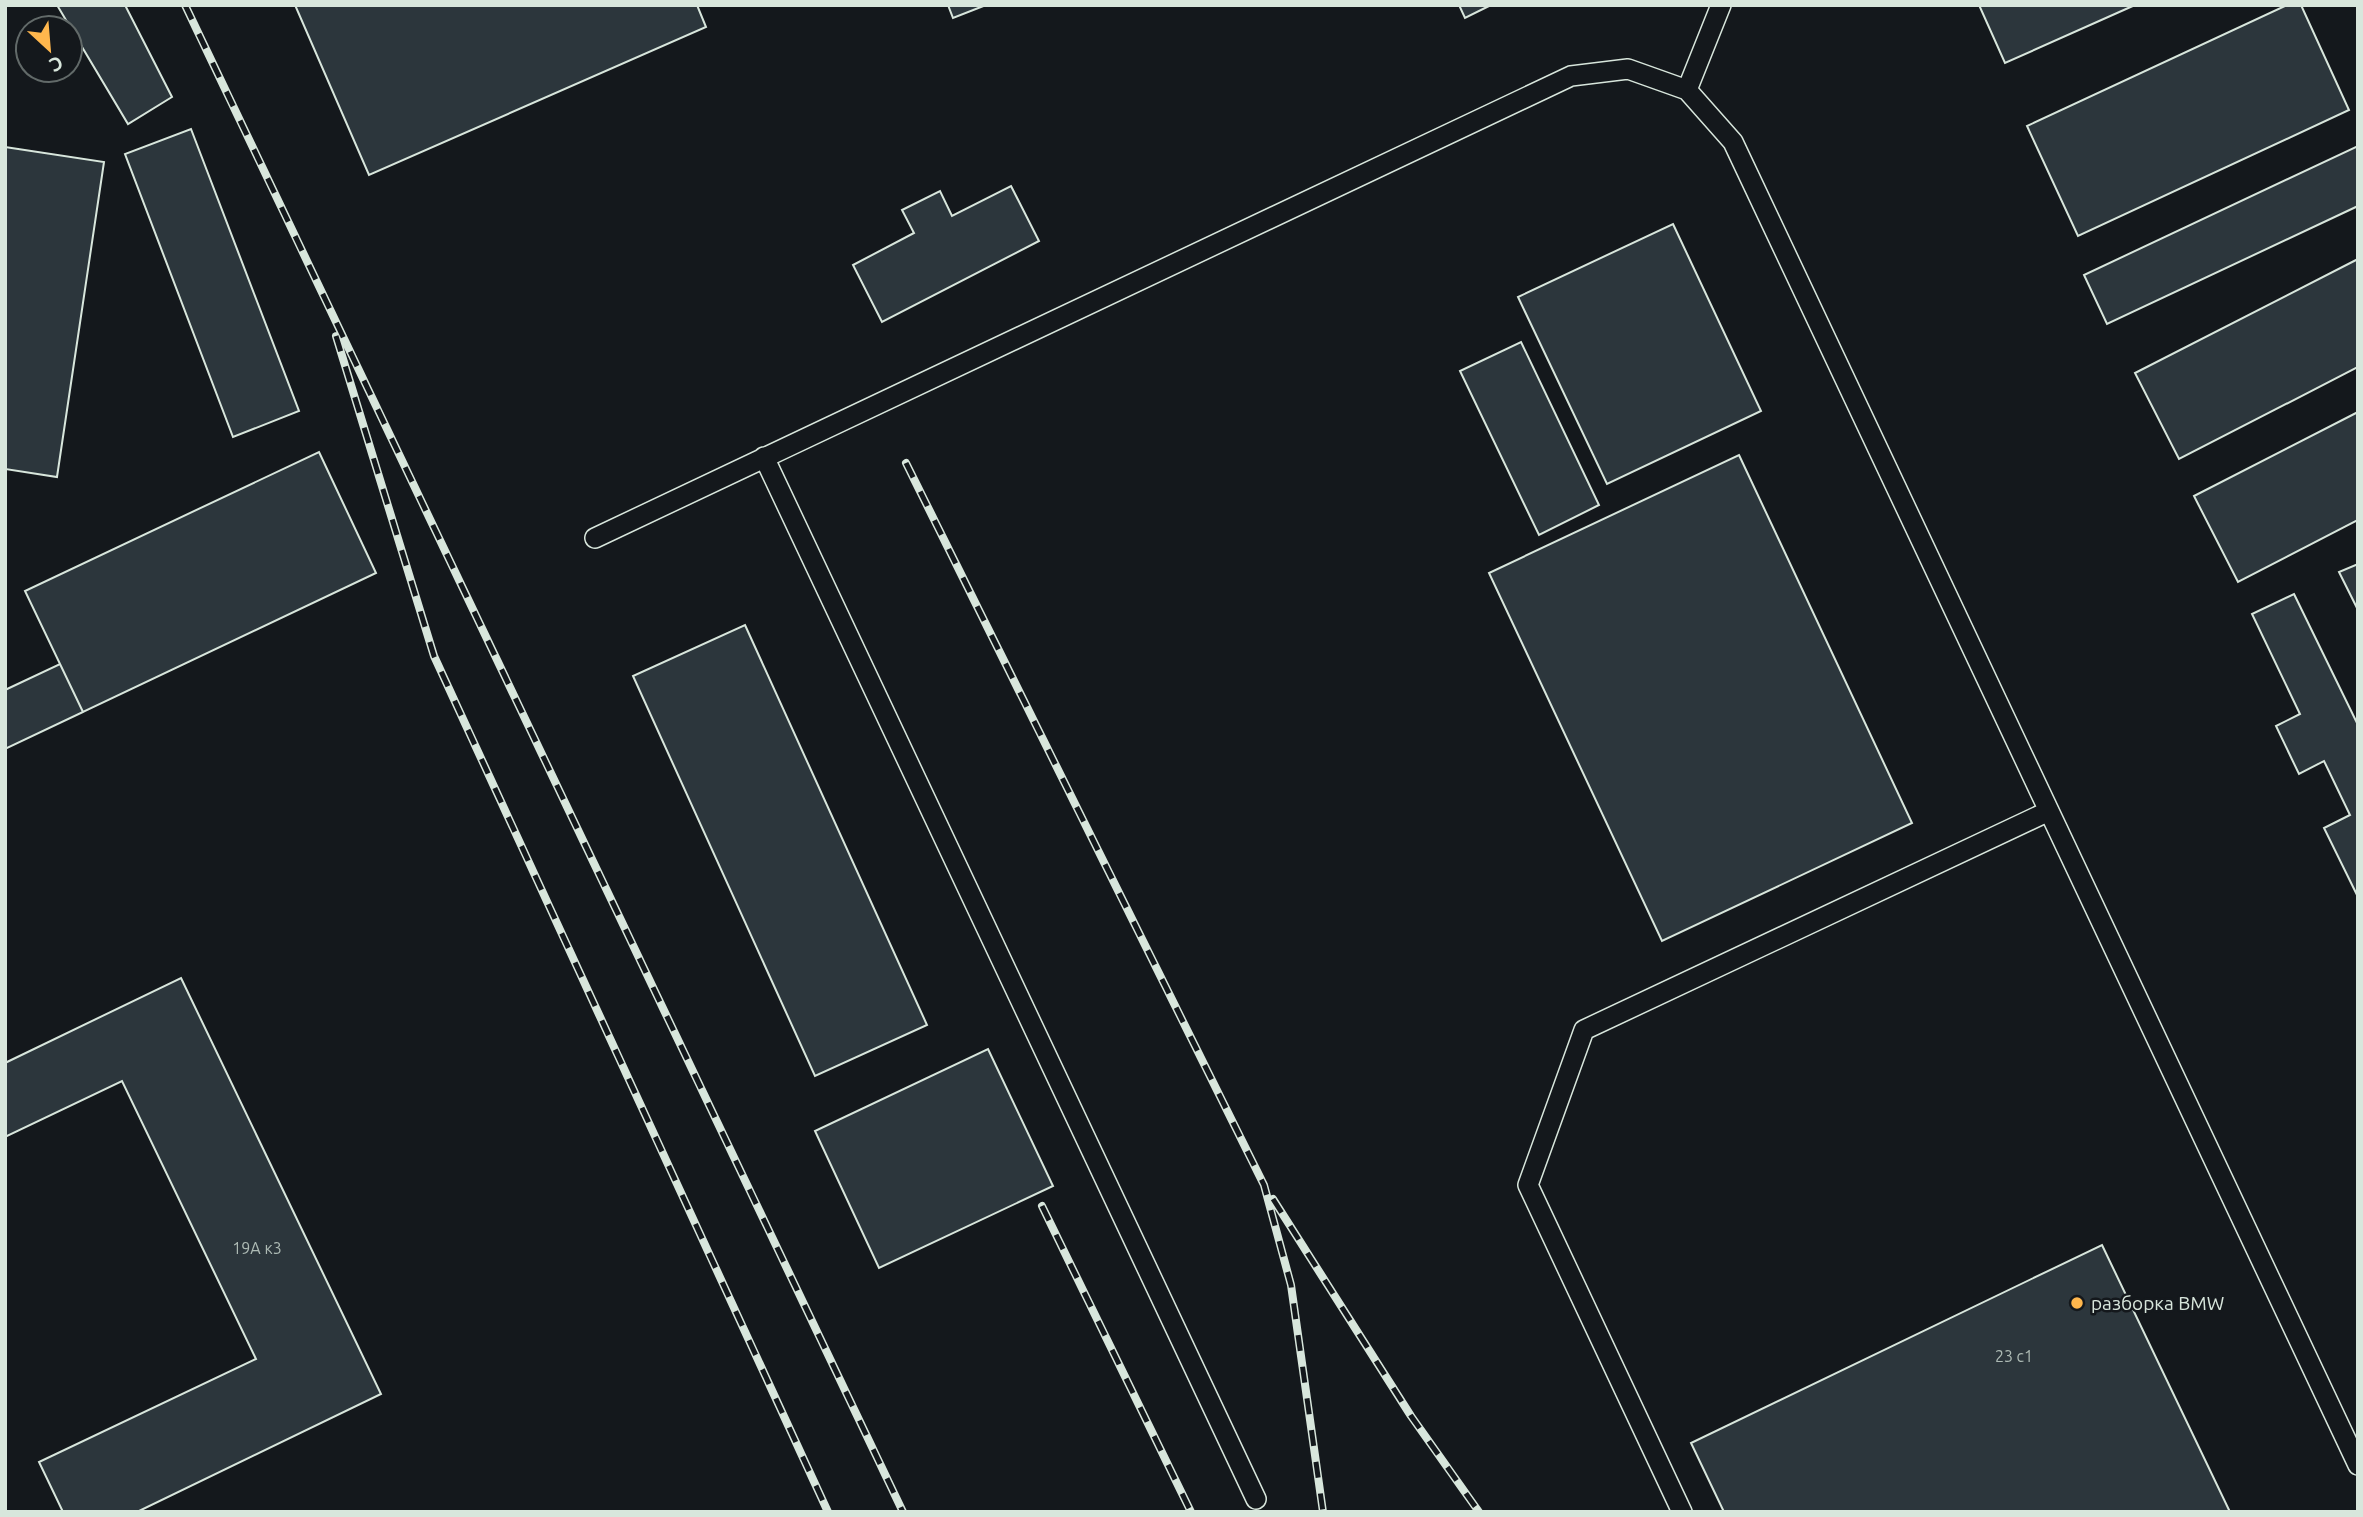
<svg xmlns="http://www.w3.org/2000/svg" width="2363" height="1517" viewBox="0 0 2363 1517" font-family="Ubuntu,sans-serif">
  <rect width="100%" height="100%" fill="#14181c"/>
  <path fill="#2c363c" stroke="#d8e6dc" stroke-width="2" d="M57 5H125L172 97 128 124Z
    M295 5H697L706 27 369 175Z
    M948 5H986L953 18Z
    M1459 5H1491L1465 18Z
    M1979 5H2135L2005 63Z
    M2287 5H2301L2349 110 2078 236 2027 126Z
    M191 129 299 411 233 437 125 154Z
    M2358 146V206L2107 324 2084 275Z
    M5 147 104 162 57 477 5 469Z
    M1011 186 1039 241 882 322 853 265 914 233 902 210 940 191 952 216Z
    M1673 224 1761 411 1607 484 1518 297Z
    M2358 259V367L2179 459 2135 373Z
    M1521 342 1599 505 1539 535 1460 371Z
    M2358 412V520L2238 582 2194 496Z
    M319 452 376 573 83 712 25 591Z
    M1739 455 1912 823 1662 941 1489 573Z
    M2358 564V610L2339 572Z
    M2294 594 2358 725V897L2324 828 2350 815 2324 761 2299 774 2276 726 2300 714 2252 614Z
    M745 625 927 1025 815 1076 633 676Z
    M60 664 83 712 5 749V690Z
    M181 978 381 1394 137 1512H63L39 1462 256 1359 122 1081 5 1137V1063Z
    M988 1049 1053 1186 879 1268 815 1131Z
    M2102 1245 2230 1512H1724L1691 1443Z"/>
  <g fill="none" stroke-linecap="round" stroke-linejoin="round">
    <defs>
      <path id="lane" d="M1687 90 1721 5
        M764 457 1256 1499
        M595 538 1571 76 1628 69 1687 90 1733 142 2358 1465
        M1682 1512 1528 1185 1584 1030 2049 811"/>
    </defs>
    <use href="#lane" stroke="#d8e6dc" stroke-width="22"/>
    <use href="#lane" stroke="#14181c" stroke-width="19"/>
    <defs>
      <path id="rail" d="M185 5 903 1512
        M336 336 434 656 828 1512
        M906 463 1264 1185 1291 1285 1323 1512
        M1273 1199 1411 1416 1479 1512
        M1042 1206 1191 1512"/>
    </defs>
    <use href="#rail" stroke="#d8e6dc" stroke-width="8"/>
    <use href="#rail" stroke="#14181c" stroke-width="5" stroke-dasharray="16" stroke-linecap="butt"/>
  </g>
  <circle fill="#ffb74d" stroke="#14181c" stroke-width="2.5" cx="2077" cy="1303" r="7"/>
  <g text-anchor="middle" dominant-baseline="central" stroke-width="5" stroke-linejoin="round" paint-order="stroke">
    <g font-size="16" fill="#adbab4">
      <text x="257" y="1248">19А к3</text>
      <text x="2014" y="1356">23 с1</text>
    </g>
    <g font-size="19" fill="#d8e6dc" stroke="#14181c" text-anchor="start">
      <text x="2091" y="1303">разборка BMW</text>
    </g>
  </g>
  <rect width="2363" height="1517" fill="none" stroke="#d8e6dc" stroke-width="14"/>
  <g transform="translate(49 49) rotate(154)"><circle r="33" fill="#14181c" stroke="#626a69" stroke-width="2"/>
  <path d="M0-5L12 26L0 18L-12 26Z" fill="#ffb74d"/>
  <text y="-10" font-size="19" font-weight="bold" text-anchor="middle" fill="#d8e6dc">С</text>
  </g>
</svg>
